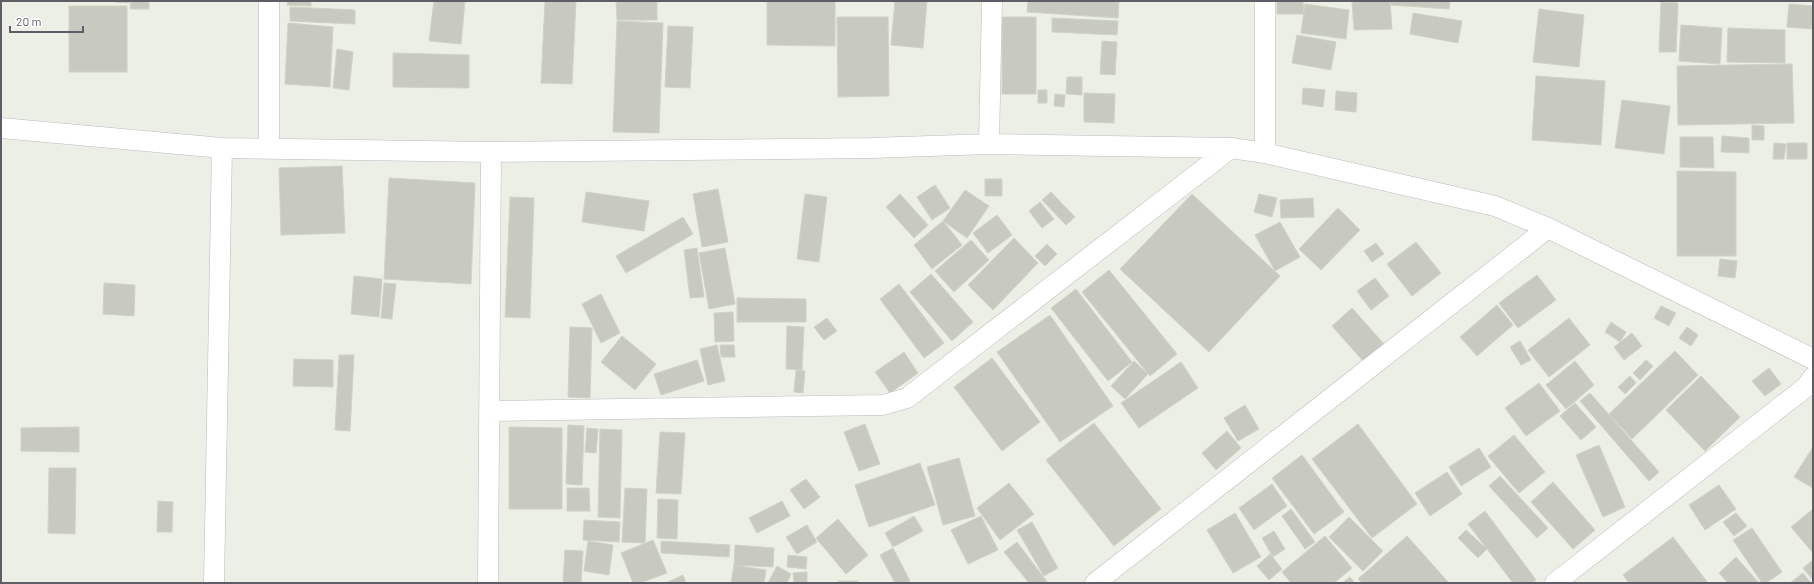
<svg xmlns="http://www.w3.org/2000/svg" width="1814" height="584" viewBox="0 0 1814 584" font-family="Barlow,sans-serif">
  <rect width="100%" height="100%" fill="#ebefe6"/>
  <path fill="#c8cac2" stroke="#ced4c4" d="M114 1H129V3L114 2Z
    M131 1H149V9H130Z
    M288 1H311V6L287 5Z
    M434 1H465L461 44 429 41Z
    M545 1H576L572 84 541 83Z
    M616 1H657V20H617Z
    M767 1H835V46L767 45Z
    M895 1H927L923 48 891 45Z
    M1028 1H1119L1118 18 1027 12Z
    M1277 1H1303L1304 14H1277Z
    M1352 1H1390L1392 29 1354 30Z
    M1391 1H1450L1449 9 1391 5Z
    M1661 2 1678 3 1676 52H1659Z
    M1305 4 1349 10 1346 39 1301 33Z
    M1789 4 1813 6 1812 29 1787 27Z
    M69 6H127V72H69Z
    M290 7 355 10V24L290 21Z
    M1539 9 1584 15 1579 67 1533 62Z
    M1413 13 1462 21 1458 43 1410 34Z
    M837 17H888L889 96 838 97Z
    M1002 17H1036V94H1002Z
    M1052 18 1118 21 1117 35 1052 32Z
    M617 21 663 23 659 133 613 132Z
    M288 23 333 27 330 87 285 84Z
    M1681 25 1722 28 1720 64 1679 61Z
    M668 26 693 27 690 88 665 87Z
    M1728 28 1785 30V63L1727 62Z
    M1297 35 1336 42 1331 70 1292 63Z
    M1102 41 1117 42 1115 75 1100 74Z
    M337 49 353 52 349 90 333 88Z
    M393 53 469 55V88L393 87Z
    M1792 64 1794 123 1678 125 1677 66Z
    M1536 76 1605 81 1601 145 1532 140Z
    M1067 77H1082V95L1066 94Z
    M1303 88 1325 90 1323 107 1302 104Z
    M1038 90H1047V103H1038Z
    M1336 91 1357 93 1356 112 1335 110Z
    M1084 93 1115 94 1114 123 1084 122Z
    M1055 94 1065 95 1064 107 1054 106Z
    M1622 100 1670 106 1664 154 1615 148Z
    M1752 125 1764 126V140H1752Z
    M1722 136 1749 138V153L1721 152Z
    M1680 137H1713L1714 168 1680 167Z
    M1774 143 1786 144 1784 159H1773Z
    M1787 143H1807V159H1787Z
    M342 166 345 233 281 235 279 168Z
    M1677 171 1736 172V256H1677Z
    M389 178 475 183 471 284 384 279Z
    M985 179H1002V196H985Z
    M935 185 950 208 932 220 917 197Z
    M718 189 728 242 702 247 693 194Z
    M965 190 989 206 967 238 943 221Z
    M586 192 649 201 644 231 582 222Z
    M1051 192 1075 217 1066 225 1042 200Z
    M805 194 827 197 819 262 797 259Z
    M900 194 928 225 914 238 886 207Z
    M1192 194 1280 276 1209 352 1120 269Z
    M1259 194 1277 198 1272 217 1254 212Z
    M510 197 534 198 530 318 505 317Z
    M1313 198 1314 217 1281 218 1280 200Z
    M1040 202 1054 219 1042 228 1029 211Z
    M1338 208 1360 230 1321 270 1299 249Z
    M997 215 1012 235 988 253 973 233Z
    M683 217 693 234 626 273 616 256Z
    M943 221 962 245 932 269 914 245Z
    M1280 222 1300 257 1275 271 1255 235Z
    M1014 238 1038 263 993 310 968 285Z
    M971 240 989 260 954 292 935 271Z
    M1416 242 1441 273 1412 296 1387 264Z
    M1376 243 1384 254 1372 262 1364 251Z
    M1047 244 1057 254 1045 266 1035 256Z
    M697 248 704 297 690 298 684 250Z
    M725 248 735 304 709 309 699 253Z
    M1720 259 1737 261 1735 278 1718 276Z
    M1109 270 1177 354 1150 376 1082 292Z
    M931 274 973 322 952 341 910 292Z
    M1537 275 1556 300 1518 328 1499 303Z
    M354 276 382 279 379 317 351 314Z
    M1375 278 1389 296 1371 310 1357 291Z
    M104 283 135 285 134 316 103 314Z
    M384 283 396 284 392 319 381 318Z
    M899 284 944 343 924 358 880 299Z
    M1076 289 1132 362 1108 381 1051 308Z
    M601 294 620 333 601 343 582 304Z
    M737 298 806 299V322H737Z
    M1497 305 1513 325 1477 356 1460 337Z
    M1661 306 1676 313 1669 326 1654 318Z
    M1352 308 1384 344 1364 362 1332 326Z
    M733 312 734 341 715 342 714 313Z
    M1050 315 1113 406 1060 442 997 352Z
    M827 318 837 331 824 340 814 327Z
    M1569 318 1590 345 1549 377 1528 350Z
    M1611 322 1626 332 1620 342 1605 332Z
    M787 326 804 327 802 370 786 369Z
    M570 327 592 328 590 398 568 397Z
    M1687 327 1698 335 1691 346 1679 338Z
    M1632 333 1642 346 1624 360 1614 347Z
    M622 336 656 364 635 390 601 362Z
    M1520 341 1531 360 1521 365 1510 347Z
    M717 345 725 381 708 385 700 349Z
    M720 345H734L735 357H721Z
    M1675 351 1698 375 1632 439 1609 414Z
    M904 352 918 373 890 393 875 372Z
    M339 355H354L350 431 335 430Z
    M992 358 1040 422 1002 451 954 387Z
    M294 359 333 360V387L293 386Z
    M697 360 704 381 661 395 654 374Z
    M1646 360 1653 366 1640 380 1633 373Z
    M1134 361 1148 374 1125 399 1111 386Z
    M1575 361 1594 385 1566 409 1546 385Z
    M1181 362 1198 388 1139 428 1121 403Z
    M1769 368 1781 384 1765 396 1752 381Z
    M796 370 805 371 803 393 794 392Z
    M1630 376 1636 383 1625 394 1618 387Z
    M1701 376 1740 417 1705 451 1666 410Z
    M1539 383 1560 411 1526 436 1505 408Z
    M1590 393 1659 472 1649 481 1580 401Z
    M1575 403 1596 427 1581 440 1560 416Z
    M1245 405 1259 429 1238 441 1224 418Z
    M1094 423 1161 509 1114 546 1046 460Z
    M865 424 880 464 859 471 844 432Z
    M1358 424 1417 504 1372 538 1312 459Z
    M568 425 584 426 582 485 566 484Z
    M79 427V452L21 451V428Z
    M509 427 562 428V509H509Z
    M587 428 598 429 596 453 585 452Z
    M600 429 622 430 620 518 598 517Z
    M1227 431 1241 448 1216 470 1202 453Z
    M660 432 685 433 681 494 656 493Z
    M1514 435 1545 472 1519 493 1488 456Z
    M1599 445 1625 507 1603 517 1576 455Z
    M1813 447V488L1794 477Z
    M1479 448 1491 467 1461 486 1449 467Z
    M1302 455 1344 512 1314 534 1272 478Z
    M959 458 975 516 943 525 927 467Z
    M920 463 935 505 869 527 855 485Z
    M49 468H76L75 534 48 533Z
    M1447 472 1462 494 1430 516 1415 493Z
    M1500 476 1548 528 1537 538 1489 486Z
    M806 479 820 497 804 509 790 490Z
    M1553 482 1595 530 1573 549 1531 502Z
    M1009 483 1034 514 1000 540 977 508Z
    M1272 484 1287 506 1254 530 1239 508Z
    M1719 485 1736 509 1705 530 1689 505Z
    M567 488H589L590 511H567Z
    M625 488 647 489 645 543 622 542Z
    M658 499 678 500 677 539 657 538Z
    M158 501 173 502 172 532H157Z
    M782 501 790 516 757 533 749 518Z
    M1291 509 1315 542 1305 549 1282 516Z
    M1813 509V553L1791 527Z
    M1485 511 1536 580 1532 583H1513L1468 524Z
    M1235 513 1261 557 1233 573 1207 530Z
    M1736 513 1747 526 1734 536 1723 522Z
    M914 516 923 531 893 547 885 533Z
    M981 516 998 550 968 564 951 530Z
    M1349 517 1383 551 1363 571 1329 537Z
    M838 519 868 555 846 574 816 538Z
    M584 520 620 522 619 542 583 540Z
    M1032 522 1058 568 1044 576 1017 530Z
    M807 525 817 542 797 554 786 537Z
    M1752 528 1782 572 1766 583H1762L1733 540Z
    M1466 530 1487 549 1478 558 1458 538Z
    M1274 531 1285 549 1273 557 1262 538Z
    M1325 536 1352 568 1334 583H1291L1282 572Z
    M1407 536 1449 583H1362L1358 579Z
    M1673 537 1708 583H1629L1623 575Z
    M653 540 667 573 640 583H633L621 553Z
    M588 541 613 545 609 575 584 571Z
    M661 541 730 545 729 557 661 553Z
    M1017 542 1048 583H1029L1004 552Z
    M735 545 774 548 773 567 734 565Z
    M893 548 910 581 907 583H895L880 555Z
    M565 550 583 551 581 583H563Z
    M1270 554 1282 569 1269 580 1257 566Z
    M788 555 807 557 806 569 787 567Z
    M1736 557 1759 583H1728L1719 573Z
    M1813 560V580L1803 568Z
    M734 565 766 570 764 583H731Z
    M777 566 791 574 787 583H768Z
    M807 572V583H794L793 573Z
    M1803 573 1811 583H1790Z
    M683 575 686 583H666Z
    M1350 577 1355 583H1342Z
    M838 581H858V583H838Z"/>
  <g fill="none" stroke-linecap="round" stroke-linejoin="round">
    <defs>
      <path id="street" d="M1 128 222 148 491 152 871 148 989 144 1231 148 1265 153 1495 206 1548 228 1813 359
        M989 144 992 1
        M269 149V1
        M1265 153V1
        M489 411 883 405 907 398 1231 148
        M214 583 222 148
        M488 583 491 152
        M1095 583 1548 228
        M1555 583 1806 387 1813 377"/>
    </defs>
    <use href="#street" stroke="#bcbac1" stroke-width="21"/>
    <use href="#street" stroke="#fff" stroke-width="20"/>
  </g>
  <rect width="1814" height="584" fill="none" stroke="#5f5d66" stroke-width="4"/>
  <path d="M10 26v6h73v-6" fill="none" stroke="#5f5d66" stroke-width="2"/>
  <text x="16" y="26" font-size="12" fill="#5f5d66" stroke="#ffffff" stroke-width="3" paint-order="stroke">20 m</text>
</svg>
